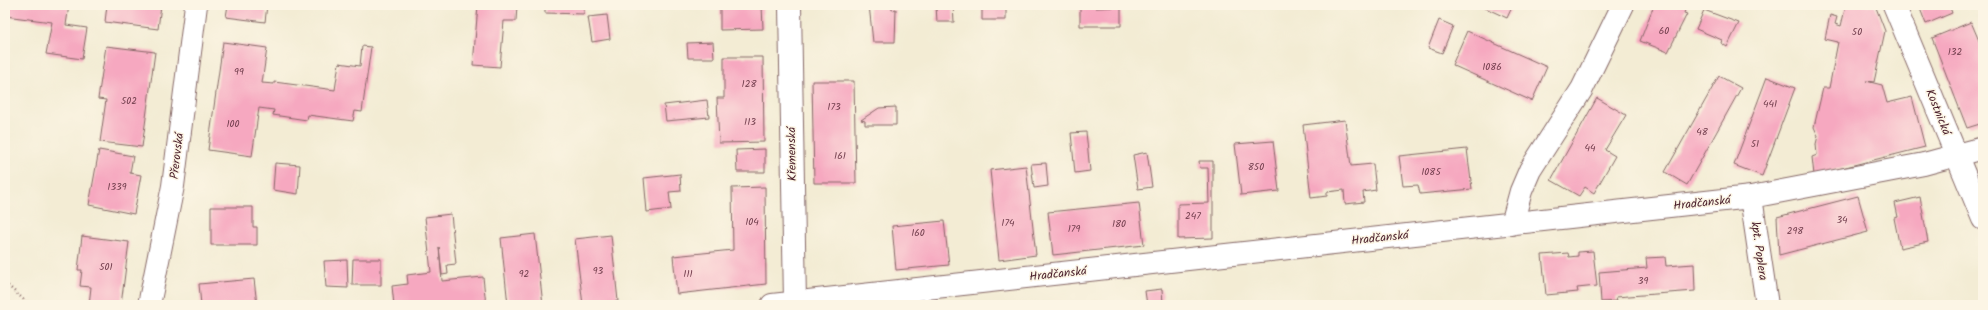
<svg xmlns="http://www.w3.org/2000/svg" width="1988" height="310" viewBox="0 0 1988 310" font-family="Kalam,sans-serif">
  <rect width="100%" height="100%" fill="#fcf5e5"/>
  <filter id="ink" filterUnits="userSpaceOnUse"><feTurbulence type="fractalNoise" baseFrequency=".025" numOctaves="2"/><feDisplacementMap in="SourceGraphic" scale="8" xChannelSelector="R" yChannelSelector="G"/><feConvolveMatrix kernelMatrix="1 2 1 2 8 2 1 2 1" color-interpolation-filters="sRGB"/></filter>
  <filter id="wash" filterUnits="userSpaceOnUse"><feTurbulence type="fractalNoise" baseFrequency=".012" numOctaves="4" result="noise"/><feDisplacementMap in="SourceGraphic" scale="16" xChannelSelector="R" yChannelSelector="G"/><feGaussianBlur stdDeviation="0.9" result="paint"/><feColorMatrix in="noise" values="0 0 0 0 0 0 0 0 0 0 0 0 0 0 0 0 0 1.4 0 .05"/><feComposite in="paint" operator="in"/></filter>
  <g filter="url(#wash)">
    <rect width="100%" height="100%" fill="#f3ecd4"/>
    <g id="blocks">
      <path fill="#f6a8c0" d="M5 5H69L66 25 87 28 82 59 46 54 52 22 5 16Z
        M107 5H161L158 29 105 22Z
        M228 5H267L265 22 226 17Z
        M478 5H517L516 21H504L500 67 473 65Z
        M545 5H584V14L545 13Z
        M720 5H762L763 29 720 30Z
        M869 5H891L892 10 896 9 895 42H873Z
        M936 5H953L954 22H937Z
        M982 5H1006V20H982Z
        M1080 5H1096V8L1121 7V26H1080Z
        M1479 5H1513L1507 18Z
        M1654 5H1687L1684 13 1687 14 1668 52 1640 41Z
        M1846 5H1875L1885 31 1874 82 1866 81 1882 85 1887 103 1912 97 1925 147 1814 175 1812 157 1817 155 1816 144 1818 136 1814 127 1823 88H1829L1838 42 1825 39 1830 15 1837 17 1835 24 1841 26Z
        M1921 5H1949L1952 13 1926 24 1919 6Z
        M1704 10 1739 23 1727 47 1721 43 1722 40 1696 29Z
        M607 15 610 39 592 42 588 17Z
        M1439 20 1453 26 1442 53 1428 48Z
        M1971 22 1983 50V123L1967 128 1932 38Z
        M1467 31 1547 67 1532 101 1452 65Z
        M223 42 267 48 262 83 274 84V82L335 90 339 63 360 66 362 46 371 47 362 112 355 111 353 121 308 115 307 120 273 115 274 110 259 108 252 156 208 150Z
        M713 42 714 58H688L687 43Z
        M106 46 155 52 142 147 100 142 106 100 98 99Z
        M724 57H763L764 142 719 143 717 98H724Z
        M1719 76 1741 88 1687 185 1665 172Z
        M1767 77 1795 88 1762 176 1734 165Z
        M812 81H854L856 183H814Z
        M1597 98 1626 115 1605 150 1615 156 1594 193 1585 187 1579 196 1551 180Z
        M707 100 709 117 666 121 664 105Z
        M896 107V125H865V121L861 120 879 108Z
        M1345 120 1351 166 1373 164 1376 190 1363 192 1364 202 1345 204 1344 190 1327 192V196L1311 198 1303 125Z
        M1086 132 1090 171 1075 173 1071 133Z
        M1273 141 1279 191 1241 195 1235 144Z
        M765 149V172H737L736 150Z
        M1467 149 1472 189 1420 194 1418 185 1403 186 1399 156Z
        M99 150 133 156 130 173 141 175 134 214 89 205Z
        M1147 152 1152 187 1138 189 1133 155Z
        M1199 161H1213V238L1178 239V204L1209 203 1208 168H1200Z
        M275 163 300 165 298 194 273 190Z
        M1046 163 1048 186 1034 188 1031 164Z
        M1026 166 1036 255 999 260 990 170Z
        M680 174 681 191 669 192 671 209 647 212 644 178Z
        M765 187 766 284 677 294 673 256 733 250 732 188Z
        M1858 196 1868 232 1779 255 1777 217Z
        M1920 197 1928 242 1900 248 1894 218 1898 217 1895 203Z
        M1139 203 1144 245 1053 255 1048 212Z
        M211 207H253V227H257V245H211Z
        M451 214 456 264 447 265 448 274 442 275 439 247 442 281 483 277 486 305H394L392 286 408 284 407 275 431 272 425 217Z
        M944 221 949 265 896 270 892 226Z
        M535 234 543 305H508L501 238Z
        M611 235 618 301 583 305 575 239Z
        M82 236 129 242 121 305H89L91 287 80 286 82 270H78Z
        M1593 251 1597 286 1577 288 1578 292 1546 295 1542 255 1568 253 1569 257 1578 256V252Z
        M1665 257 1666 266 1694 264 1695 291 1616 297 1617 301 1601 302 1599 272 1647 268 1646 258Z
        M353 259H381V285H352Z
        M347 260 348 288 326 287 324 261Z
        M254 279 257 305H201L199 284Z
        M1162 289 1163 304 1147 305 1145 291Z"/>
    </g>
  </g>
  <g filter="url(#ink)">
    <use href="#blocks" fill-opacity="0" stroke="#856766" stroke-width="1"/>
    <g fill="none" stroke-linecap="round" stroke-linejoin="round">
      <defs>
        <path id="minor" d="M790 5 795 303
          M1894 5 1983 219
          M1751 197 1767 305
          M1512 224 1521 191 1530 170 1582 89 1623 5
          M149 305 173 186 196 5
          M772 305 1751 197 1924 164 1983 148"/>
      </defs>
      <use href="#minor" stroke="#856766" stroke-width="24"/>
      <path stroke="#856766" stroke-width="2.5" stroke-dasharray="1 3" stroke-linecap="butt" d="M5 283 30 305"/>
      <use href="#minor" stroke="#fff" stroke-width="22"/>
    </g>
  </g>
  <g text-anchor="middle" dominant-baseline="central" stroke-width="3" stroke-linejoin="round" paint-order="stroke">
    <g font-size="10" fill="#754150">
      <text x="1664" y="31">60</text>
      <text x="1857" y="32">50</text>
      <text x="1955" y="52">132</text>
      <text x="1492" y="67">1086</text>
      <text x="239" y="72">99</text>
      <text x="749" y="84">128</text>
      <text x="129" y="101">502</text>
      <text x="1770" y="104">441</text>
      <text x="834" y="107">173</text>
      <text x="750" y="122">113</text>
      <text x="233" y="124">100</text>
      <text x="1702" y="132">48</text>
      <text x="1755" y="144">51</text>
      <text x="1590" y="148">44</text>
      <text x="840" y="156">161</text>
      <text x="1256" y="167">850</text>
      <text x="1431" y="172">1085</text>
      <text x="117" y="187">1339</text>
      <text x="1193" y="216">247</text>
      <text x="1842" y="220">34</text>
      <text x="752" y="222">104</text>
      <text x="1008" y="223">174</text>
      <text x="1119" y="224">180</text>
      <text x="1074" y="229">179</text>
      <text x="1795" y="231">298</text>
      <text x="918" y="233">160</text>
      <text x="106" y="267">501</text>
      <text x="598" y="271">93</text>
      <text x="524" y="274">92</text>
      <text x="688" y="274">111</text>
      <text x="1643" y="281">39</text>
    </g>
    <g font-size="12" fill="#4a1f2b" stroke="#fcf5e5">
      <text transform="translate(1938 112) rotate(68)">Kostnická</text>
      <text transform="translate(792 154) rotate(-91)">Křemenská</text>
      <text transform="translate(177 156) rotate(-83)">Přerovská</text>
      <text transform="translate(1702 203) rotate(-6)">Hradčanská</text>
      <text transform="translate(1380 238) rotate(-6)">Hradčanská</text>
      <text transform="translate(1759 251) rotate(82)">kpt. Poplera</text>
      <text transform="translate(1058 274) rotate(-6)">Hradčanská</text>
    </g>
  </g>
  <rect width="1988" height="310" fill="none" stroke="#fcf5e5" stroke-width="20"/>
</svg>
